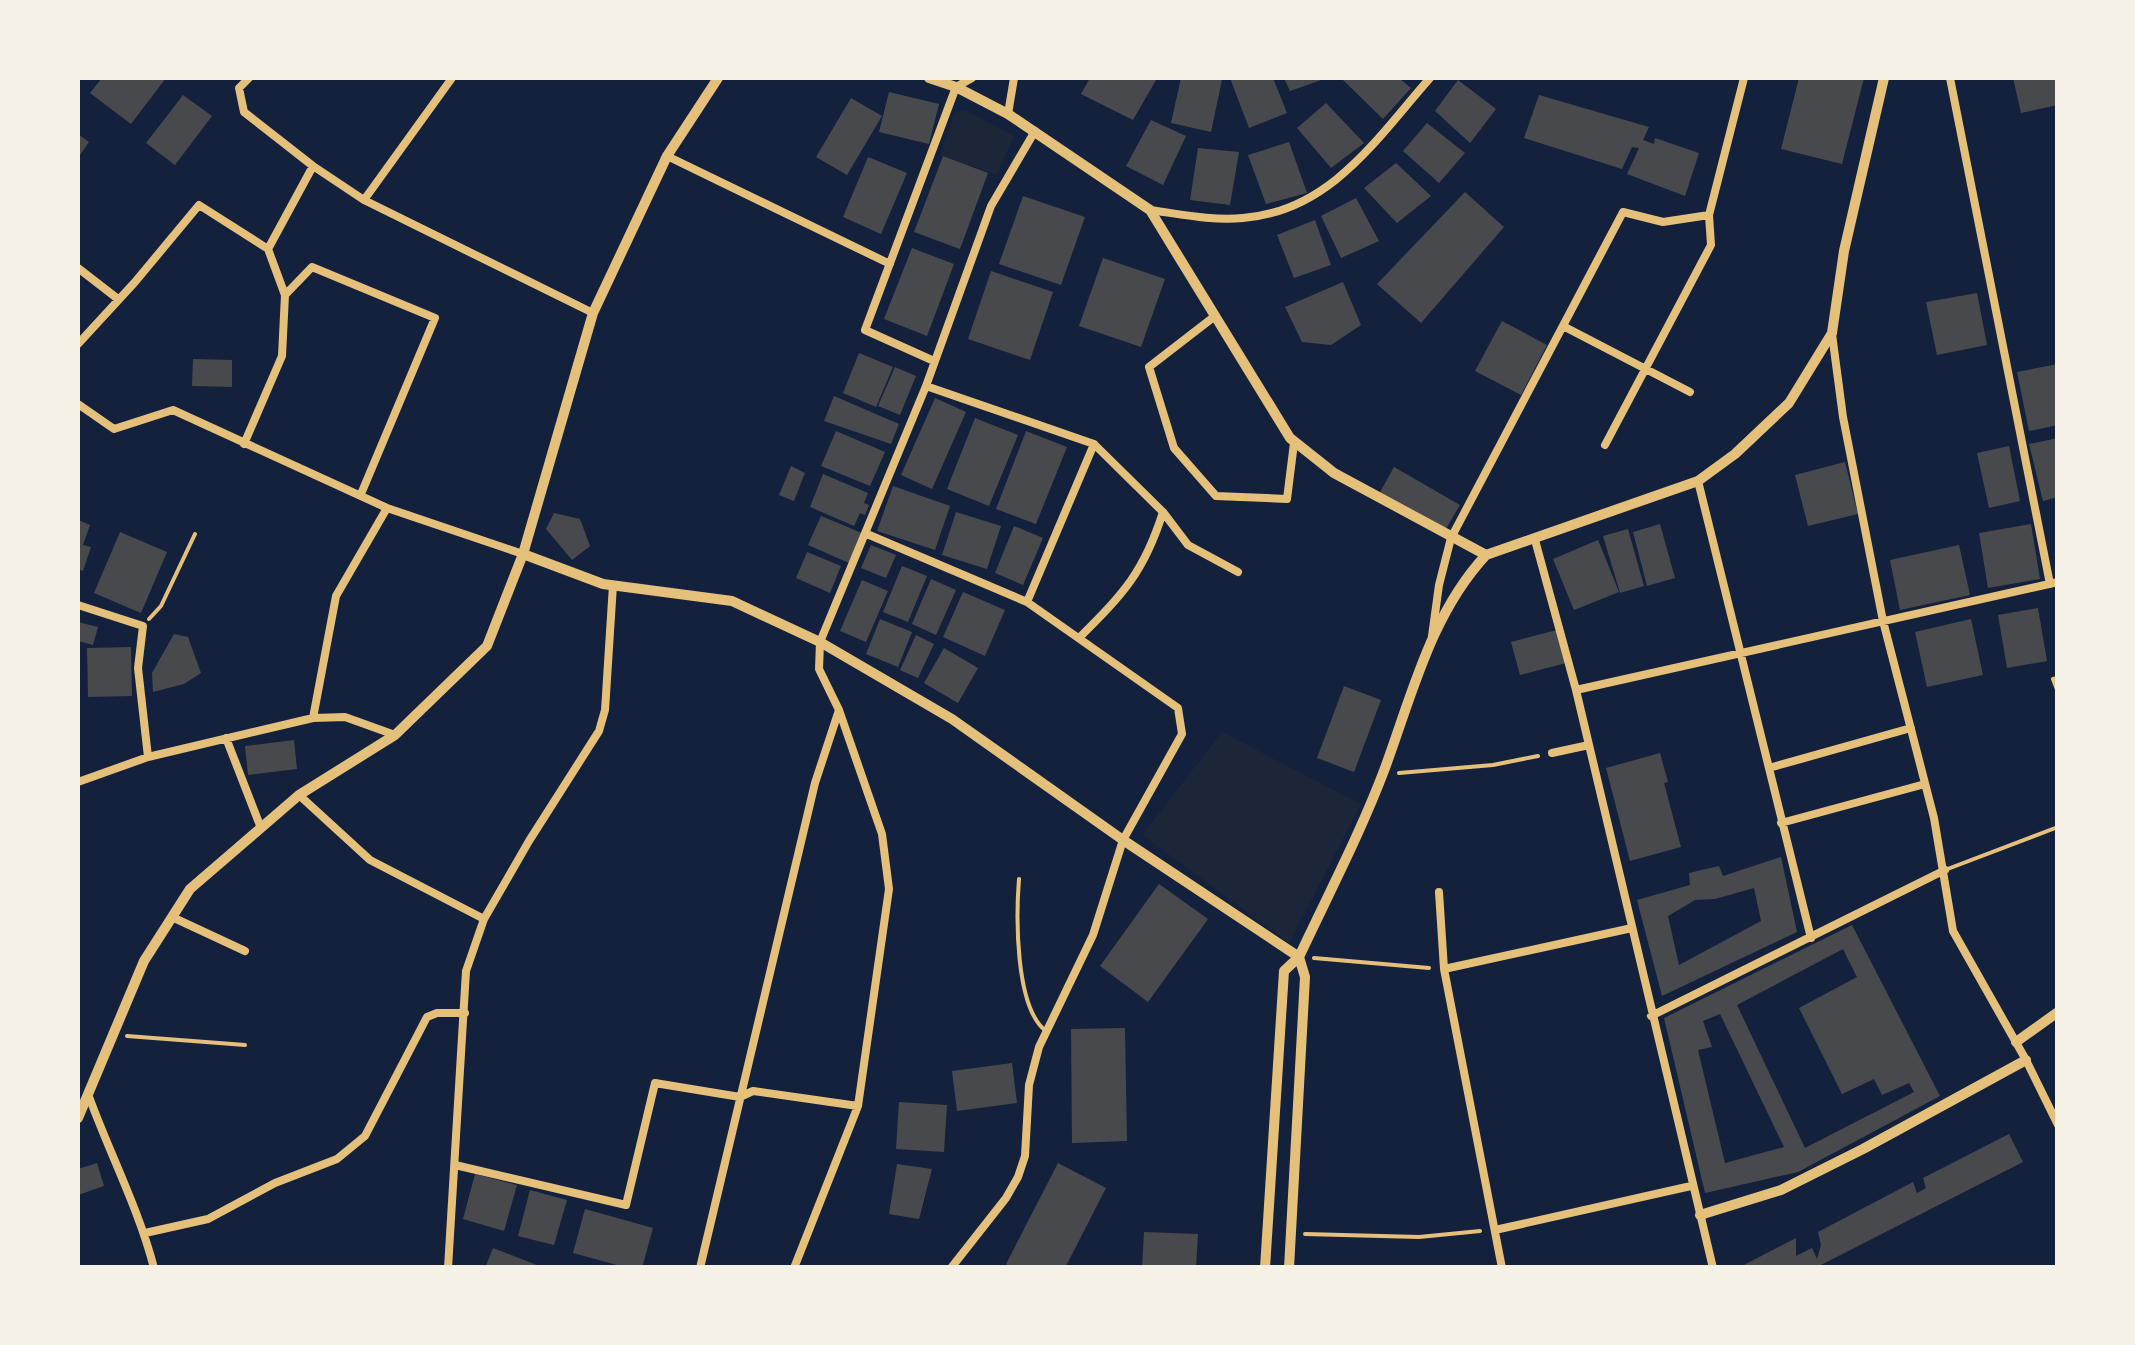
<svg xmlns="http://www.w3.org/2000/svg" width="2135" height="1345" viewBox="0 0 2135 1345" font-family="Raleway,sans-serif">
  <rect width="100%" height="100%" fill="#14213d"/>
  <path fill="#1d2539" d="M965 110 1014 136 997 175 940 155 955 113Z
    M1222 732 1361 804 1289 943 1142 835Z"/>
  <path fill="#48494c" fill-rule="evenodd" d="M102 78H166L131 124 90 93Z
    M1090 78H1149L1156 80 1133 120 1081 94Z
    M1181 78 1222 80 1211 132 1171 123Z
    M1230 78H1273L1287 113 1249 128Z
    M1284 78H1327L1290 91Z
    M1346 78H1399L1411 88 1383 119 1343 80Z
    M1799 78H1864L1842 164 1781 149Z
    M2013 78H2058V105L2021 113Z
    M1458 80 1496 109 1470 143 1435 111Z
    M889 92 939 104 929 144 879 132Z
    M183 95 212 116 175 165 146 143Z
    M1539 95 1649 127 1643 140 1654 144 1655 138 1699 153 1685 196 1627 174 1639 148 1632 147 1622 169 1524 138Z
    M851 98 882 116 847 175 816 157Z
    M1326 103 1364 143 1331 168 1297 128Z
    M1151 120 1186 136 1163 185 1126 166Z
    M1427 123 1465 153 1439 183 1403 151Z
    M78 134 89 142 78 158Z
    M1289 142 1307 193 1266 204 1248 155Z
    M1198 148 1239 152 1230 205 1190 200Z
    M943 156 988 173 960 249 914 232Z
    M868 157 907 173 881 234 843 217Z
    M1396 163 1431 196 1397 223 1364 188Z
    M1465 192 1504 227 1421 323 1377 284Z
    M1023 196 1085 217 1061 285 999 264Z
    M1356 198 1379 241 1341 258 1321 216Z
    M1315 220 1331 265 1294 278 1277 235Z
    M912 248 954 264 927 336 884 319Z
    M1103 258 1165 279 1141 347 1079 326Z
    M991 271 1053 292 1030 360 968 339Z
    M1343 282 1361 325 1331 345 1302 342 1285 307Z
    M1977 293 1987 345 1937 355 1926 302Z
    M1502 321 1547 345 1521 395 1475 371Z
    M859 353 893 367 876 407 843 393Z
    M193 359 232 360V387L192 386Z
    M2058 364V425L2029 431 2017 372Z
    M895 367 916 376 900 415 878 406Z
    M834 396 899 424 891 444 824 421Z
    M935 398 966 412 932 489 901 475Z
    M975 418 1018 435 989 506 947 489Z
    M836 431 885 452 870 486 821 466Z
    M1026 431 1067 447 1036 524 996 509Z
    M2058 438V497L2043 501 2029 444Z
    M2009 446 2020 501 1989 508 1977 453Z
    M1845 462 1858 514 1808 526 1795 475Z
    M791 466 805 473 794 501 779 495Z
    M1394 467 1460 505 1444 532 1379 494Z
    M823 474 868 493 864 503 869 505 865 515 860 513 854 526 810 507Z
    M893 486 950 506 935 550 877 531Z
    M956 512 1001 526 987 569 942 555Z
    M554 513 580 519 590 546 572 560 546 529Z
    M821 516 862 533 849 563 808 545Z
    M78 520 90 525 83 545 91 547 83 571 78 569Z
    M1660 524 1675 578 1647 586 1633 532Z
    M2031 524 2040 579 1988 588 1979 533Z
    M1014 526 1043 538 1023 585 995 573Z
    M1628 529 1644 586 1620 593 1603 536Z
    M120 532 167 552 141 613 94 593Z
    M1598 540 1619 592 1574 610 1553 559Z
    M871 545 896 555 886 578 861 568Z
    M1959 545 1970 595 1900 610 1890 560Z
    M807 552 841 566 830 593 796 578Z
    M902 566 927 576 908 622 883 612Z
    M931 579 956 590 936 635 912 624Z
    M862 580 888 591 866 642 840 631Z
    M963 592 1005 610 985 656 943 637Z
    M2038 608 2047 661 2007 668 1998 615Z
    M880 619 912 632 898 667 866 654Z
    M1971 619 1983 675 1927 687 1915 632Z
    M78 622 98 627 93 645 78 641Z
    M1557 630 1566 663 1520 675 1511 642Z
    M174 634 188 637 201 673 184 684 153 692 152 673Z
    M916 635 934 644 918 678 900 670Z
    M131 647 132 696 88 697 87 648Z
    M944 648 978 668 958 703 924 683Z
    M1344 686 1381 700 1354 772 1317 758Z
    M294 740 297 769 248 775 245 746Z
    M1660 753 1668 782 1664 783 1681 847 1630 861 1606 768Z
    M1781 857 1797 932 1662 996 1637 900 1690 885 1689 873 1719 866 1723 876ZM1754 888 1761 921 1679 965 1668 916 1695 900 1715 899Z
    M1159 884 1208 919 1148 1002 1100 966Z
    M1852 925 1940 1096 1798 1172 1705 1193 1664 1018ZM1843 949 1857 977 1799 1008 1842 1094 1874 1079 1882 1095 1909 1083 1914 1092 1805 1148 1737 1005ZM1720 1014 1784 1147 1725 1163 1698 1050 1712 1047 1703 1021Z
    M1125 1028 1127 1141 1072 1143 1071 1029Z
    M1012 1063 1017 1103 957 1111 952 1071Z
    M899 1102 947 1105 944 1152 896 1149Z
    M2009 1134 2023 1162 1815 1268H1738L1796 1238V1256L1812 1248 1817 1259 1821 1245 1818 1232 1913 1182 1917 1193 1926 1188 1923 1178Z
    M97 1163 104 1186 78 1195V1169Z
    M1058 1163 1106 1188 1065 1268H1012L1006 1264Z
    M897 1164 932 1169 919 1219 889 1214Z
    M475 1174 517 1185 504 1231 463 1219Z
    M530 1190 567 1200 554 1245 518 1236Z
    M585 1209 653 1228 642 1268H628L573 1253Z
    M1144 1232 1198 1234 1196 1268H1142Z
    M493 1248 542 1267V1268H485Z"/>
  <g fill="none" stroke-linecap="round" stroke-linejoin="round">
    <path stroke="#e5c07b" stroke-width="4" d="M149 619 161 606 195 534
      M1399 773 1493 765 1538 756
      M1314 958 1429 968
      M127 1036 245 1045
      M1305 1234 1419 1237 1480 1231"/>
    <path stroke="#e5c07b" stroke-width="4" d="M2058 678 2053 679 2058 692
      M1945 870 2058 827
      M1019 879C1016 916 1015 1008 1046 1031"/>
    <path stroke="#e5c07b" stroke-width="8" d="M249 78 239 88 244 112 313 166 364 200 593 313
      M1950 78 2050 584
      M1008 114 1014 78
      M667 156 890 264
      M364 200 452 78
      M1150 210C1180 214 1212 221 1243 218 1331 211 1377 138 1430 78
      M268 249 313 166
      M78 268 118 299
      M285 295 312 267 435 318 361 494
      M1215 316 1149 367 1174 448 1216 496 1287 499 1294 443
      M1563 326 1690 392
      M1832 334 1843 417 1883 621 1934 818 1953 931 2026 1060 2058 1125
      M78 344 135 282 199 205 268 249 285 295 282 356 244 444
      M934 361 865 330 956 87 972 78
      M926 386 1094 444 1163 512 1188 545 1238 572
      M78 404 114 429 173 410 387 508 523 554
      M1605 445 1711 245 1709 215 1744 78
      M1698 481 1811 938
      M867 534 1027 602
      M1535 540 1576 690 1713 1268
      M78 605 143 626 138 668 148 757
      M1432 636 1439 585 1451 538 1623 212 1663 222 1709 215
      M1080 637C1124 593 1144 572 1163 512
      M1576 690 2058 582
      M313 718 336 596 387 508
      M226 738 261 828
      M1552 753 1589 745
      M1769 768 1911 728
      M78 782 148 757 313 718 345 717 395 735
      M299 795 370 860 484 919
      M1781 823 1925 784
      M1439 892 1444 969 1502 1268
      M172 917 245 951
      M1444 969 1632 928
      M1651 1016 1945 870
      M88 1094C109 1152 138 1207 154 1268
      M455 1165 626 1205 655 1083 740 1097 753 1091 858 1106
      M1495 1230 1691 1186
      M145 1233 208 1219 275 1183 337 1159 365 1136 427 1017 437 1013H465
      M448 1268 466 971 484 919 529 841 599 731 605 710 613 585
      M700 1268 815 783 839 710
      M794 1268 858 1106 889 889 882 834 839 710 819 669 820 642 926 386 991 206 1035 131
      M951 1268 1006 1198 1018 1177 1025 1156 1029 1085 1039 1047 1093 935 1123 840 1182 734 1178 708 1027 602 1094 444"/>
    <path stroke="#e5c07b" stroke-width="10" d="M929 78 956 87 1008 114 1150 210 1290 438 1334 473 1486 555
      M523 554 603 584 732 601 820 642 952 719 1123 840 1299 957
      M2016 1042 2058 1012
      M78 1118 144 961 190 889 299 795 395 735 487 646 523 554 593 313 667 156 718 78
      M1700 1215 1781 1190 1863 1149 2026 1060
      M1265 1268 1284 971 1299 957C1328 895 1361 832 1385 768 1412 695 1431 614 1486 555L1698 481 1735 454 1789 403 1832 333 1844 251 1884 78
      M1289 1268 1305 977 1299 957"/>
  </g>
  <rect width="2135" height="1345" fill="none" stroke="#f6f1e7" stroke-width="160"/>
</svg>
